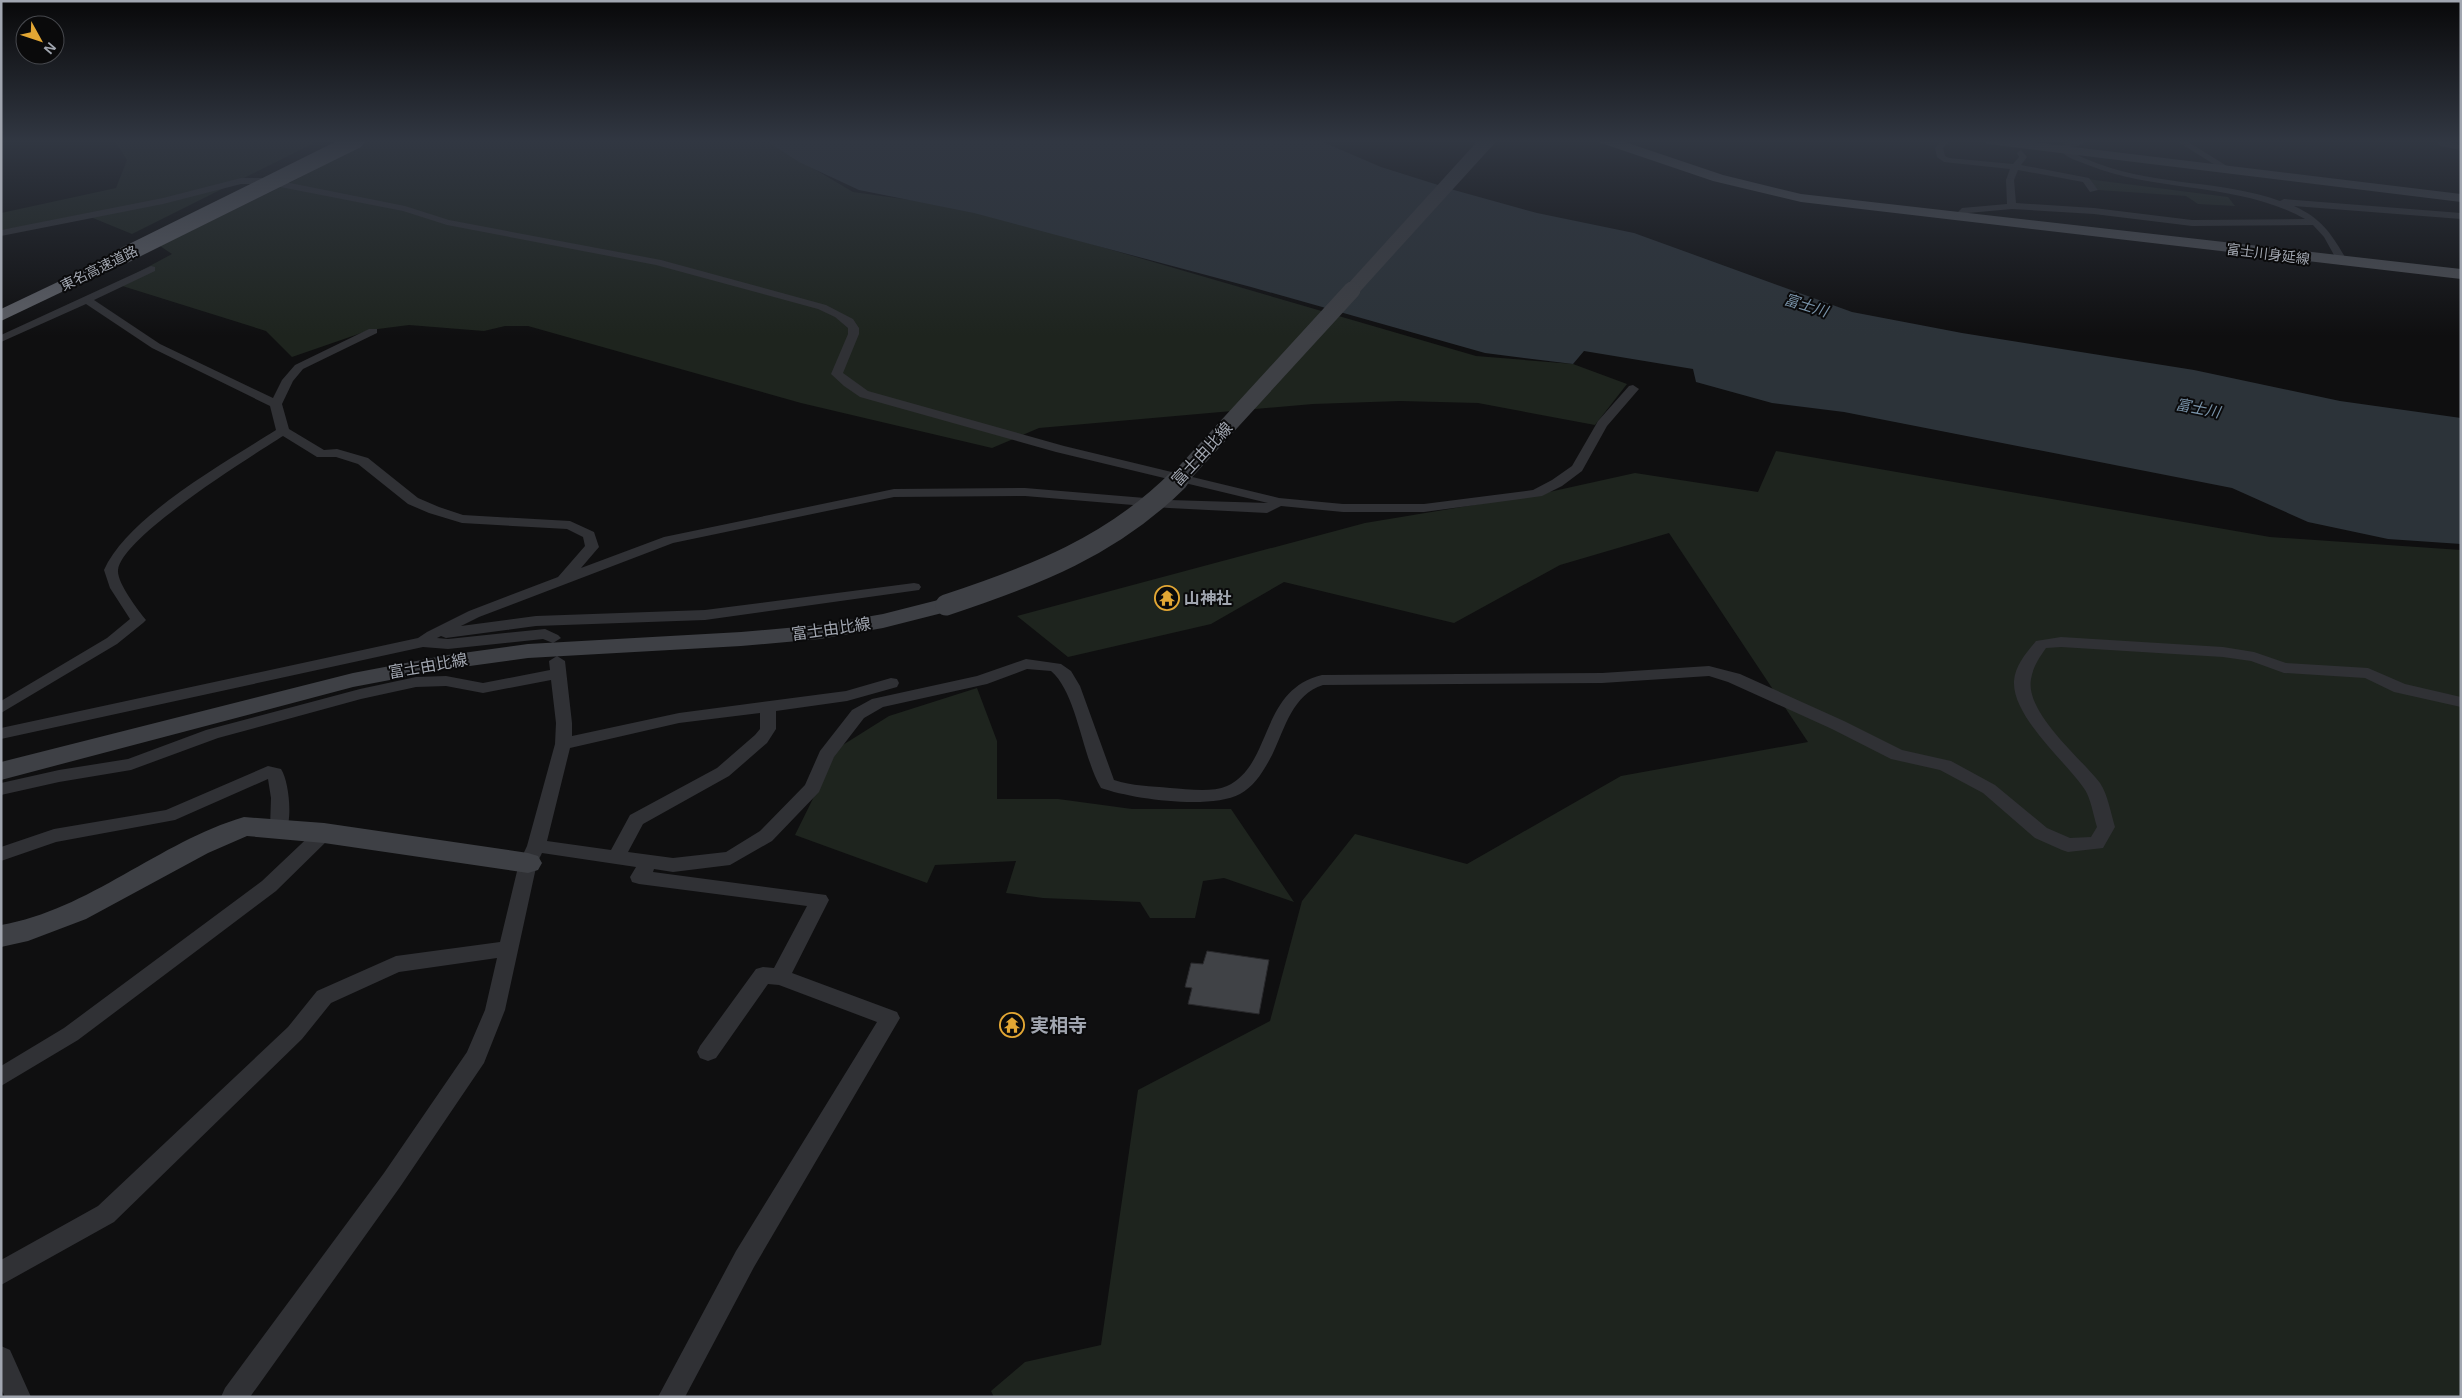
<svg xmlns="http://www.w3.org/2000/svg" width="2462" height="1398" viewBox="0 0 2462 1398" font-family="Helvetica,'Noto Sans JP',sans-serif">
  <rect width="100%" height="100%" fill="#0f0f10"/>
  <path fill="#1e241e" d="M114 140H320L132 234 88 216 1 230V213L116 188 127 160Z
    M370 140H765L853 192 968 208 1476 356 1573 364 1627 384 1595 425 1478 403 1400 401 1313 404 1039 428 992 448 801 403 528 326H505L484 331 409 325 370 330 292 357 266 331 116 284 172 254 160 246 297 179Z
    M2087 179 2228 197 2235 206 2198 204 2186 196 2098 190Z
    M1776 451 2270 537 2461 550V1397H994L991 1391 1025 1362 1101 1345 1138 1090 1270 1021 1302 901 1355 834 1467 864 1621 776 1808 742 1669 533 1560 565 1454 623 1284 582 1211 624 1068 657 1017 616 1365 523 1540 494 1635 473 1758 492Z
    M977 688 997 741V799H1058L1132 809H1231L1294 902 1224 878 1203 881 1195 918H1150L1140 902 1043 898 1006 893 1016 861 935 865 927 883 795 835 838 748 889 716Z"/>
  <path fill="#2c3339" d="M765 140H1318L1381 167 1454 190 1537 213 1634 233 1852 312 1962 333 2194 370 2340 401 2461 418V544L2388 539 2308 522 2232 488 1844 412 1772 403 1696 382 1693 369 1584 351 1573 364 1485 353 1251 287 974 213 859 190 799 162Z"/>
  <path fill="#404246" stroke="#29292c" d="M1207 951 1269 960 1259 1014 1188 1004 1192 988 1185 987 1191 963 1203 964Z"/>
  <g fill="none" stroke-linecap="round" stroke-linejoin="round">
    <path fill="#303135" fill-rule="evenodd" d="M1942 140H1951L1943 148 1945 156 1949 158 2013 164 2019 157 2017 153 2021 150 2027 157 2021 165 2089 178 2098 190 2090 192 2083 182 2018 170 2014 180 2016 203 2094 208 2192 220 2305 219C2239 182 2158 193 2088 165 2078 161 2066 158 2059 149L2064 143 2083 140V144L2068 149C2077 156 2089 160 2099 164 2158 186 2222 180 2280 201L2284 199 2461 213V219L2294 206C2323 219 2332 235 2348 262L2343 265 2339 264 2324 237 2313 225 2192 226 2094 214 2012 209 1968 213 1958 220 1953 217 1962 208 2007 204 2006 180 2010 169 1944 162 1937 157 1935 148Z
      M2175 140H2185L2235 171 2228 173Z
      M2435 140H2444L2461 145V150L2440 146Z
      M241 178H265L405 206 449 220 661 260 826 305 853 319 859 328V334L843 373 868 391 1064 446 1279 498 1343 504H1424L1533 490 1552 480 1572 466 1598 421 1629 386 1633 385 1639 389 1607 426 1582 471 1562 486 1542 496 1424 512H1343L1281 506 1267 513 1169 508 1025 496 894 497 673 543 479 617 461 626 536 616 705 610 914 583 919 584 921 587 919 590 705 620 536 626 446 638 441 636 437 638 448 639 545 629 558 635 561 638 553 643 543 639 448 649 423 647 1 739V728L418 638 427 632 469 611 558 577 585 546 583 537 567 529 462 523 429 513 408 504 358 464 336 457H317L283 436C252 456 122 536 118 570 117 583 138 610 146 620L143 623 117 644 1 713V701L107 638 130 619 110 588 104 570C128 516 226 462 276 430L270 406 152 348 86 304 1 342V335L151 266 155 267V271L94 300 160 344 273 398 282 380 295 365 369 329H377V333L303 369 293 381 282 404 289 429 324 450 337 449 368 458 418 498 439 507 463 515 570 521 594 532 599 547 581 568 664 537 894 489 1025 488 1169 500 1268 503 1056 452 860 397 844 386 831 374 848 334V328L835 317 818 309 656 265 447 225 403 211 265 184H241L163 204 1 236V230L163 198Z
      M2061 637 2223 647 2254 652 2286 663 2368 668 2405 684 2461 697V707L2394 692 2365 678 2284 673 2251 661 2223 657 2061 647 2046 648C2039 658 2033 667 2031 679 2025 713 2081 758 2100 783 2108 795 2111 814 2115 827L2103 848 2068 852 2062 850 2035 838 1983 793 1940 770 1891 759 1832 729 1728 682 1709 676 1602 683 1323 685C1293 694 1285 728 1273 753 1265 769 1255 786 1240 794 1210 810 1132 799 1101 788 1082 756 1077 693 1051 671L1027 669 987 684 883 707 864 718 834 757 819 792 772 841 730 865 673 872 654 869 653 872 826 895 829 900 792 973 897 1012 900 1018 754 1267 685 1397H658L736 1251 877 1022 779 985 768 984 716 1058 708 1061 700 1058 697 1052 700 1046 756 969 763 967 774 968 807 906 639 884 632 882 630 877 636 867 542 853 537 863 505 1010 484 1063 400 1187 250 1397H221L225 1388 384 1173 467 1052 485 1010 497 958 399 972 331 1003 302 1039 114 1222 1 1285V1260L98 1206 288 1027 317 991 396 956 500 942 519 863 527 846 555 744 556 723 551 680 483 693 446 686 416 687 361 699 218 738 131 770 59 782 1 795V783L59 770 128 759 206 730 360 689 416 677 446 676 483 683 550 670 549 661 557 656 565 661 572 723V736L679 713 846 691 891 678 897 679 899 683 897 687 847 701 776 711V729L767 743 729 776 643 824 628 852 673 858 726 852 760 831 805 785 820 751 852 710 872 699 977 676 1026 659 1061 664 1071 671 1080 686 1114 780C1132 786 1151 786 1170 788 1187 789 1211 793 1227 786 1273 765 1259 690 1322 675L1602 673 1709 666 1740 674 1844 721 1902 750 1951 761 1995 785 2047 828 2070 838 2091 837 2097 827C2093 815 2091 797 2083 787 2064 760 2012 716 2014 681 2015 665 2027 652 2036 641ZM760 713V729L755 735 717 768 630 815 611 850 547 841 570 748 679 723Z
      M268 766 281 769C289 781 293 820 285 833L279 834 273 833 270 828 271 798 268 779 175 820 56 842 1 861V847L54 829 166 810Z
      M324 826 330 828 333 833 330 838 276 891 199 949 78 1040 1 1086V1066L64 1028 262 881 318 828Z
      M1 1346 10 1350 31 1397H5L1 1389Z"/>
    <path fill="#3e4045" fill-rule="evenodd" d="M1982 140H2016L2461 194V202L1988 144Z
      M946 598 954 600 957 605 954 610 883 628 820 639 741 646 528 658 448 669 353 687 1 780V762L353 673 448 655 528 644 741 632 820 625 883 614Z
      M244 817 324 823 528 853 538 856 542 863 538 870 528 873 324 843 247 836 208 853 86 919 28 941 1 947V925C89 910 159 842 244 817Z"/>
    <path fill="#4c4e53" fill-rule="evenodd" d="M1599 140H1619L1723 175 1801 194 2461 269V279L1801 202 1713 181 1601 143Z"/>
    <path fill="#5d5f65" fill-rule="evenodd" d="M125 250 131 251 133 255 131 259 1 321V309Z"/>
    <path stroke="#3e4045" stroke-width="14" d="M1351 291 1488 140"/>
    <path stroke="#3e4045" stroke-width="17" d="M1177 481 1352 290"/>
    <path stroke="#3e4045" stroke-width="21" d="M946 605C1034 576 1112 546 1178 480"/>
    <path stroke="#5d5f65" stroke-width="16" d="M125 255 357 140"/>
  </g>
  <linearGradient id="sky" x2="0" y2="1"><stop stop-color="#080809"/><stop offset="0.42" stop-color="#313742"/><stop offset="1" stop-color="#313742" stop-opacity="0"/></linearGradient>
  <rect width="2462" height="336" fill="url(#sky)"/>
  <defs>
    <symbol id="temple-ring" viewBox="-11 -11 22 22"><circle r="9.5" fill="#0a0a0b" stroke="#e3a734" stroke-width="1.5"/><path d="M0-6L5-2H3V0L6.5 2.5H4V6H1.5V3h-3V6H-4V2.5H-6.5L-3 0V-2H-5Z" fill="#e3a734"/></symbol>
  </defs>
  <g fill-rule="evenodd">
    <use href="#temple-ring" x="1153" y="584" width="28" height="28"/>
    <use href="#temple-ring" x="998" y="1011" width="28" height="28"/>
  </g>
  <g text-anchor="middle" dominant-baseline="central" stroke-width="4" stroke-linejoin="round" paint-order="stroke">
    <g font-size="14" fill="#a1a6b0" stroke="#0a0a0b">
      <text transform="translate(2268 254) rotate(7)">富士川身延線</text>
      <text transform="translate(99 268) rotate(-26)">東名高速道路</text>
    </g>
    <g font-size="15" font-style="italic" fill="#7993a9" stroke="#0a0a0b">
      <text transform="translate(1806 305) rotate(17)">富士川</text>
      <text transform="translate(2198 408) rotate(11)">富士川</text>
    </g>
    <g font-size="16" fill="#a1a6b0" stroke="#0a0a0b">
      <text transform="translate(1202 454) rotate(-47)">富士由比線</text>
      <text transform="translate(831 629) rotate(-8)">富士由比線</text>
      <text transform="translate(428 666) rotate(-10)">富士由比線</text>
    </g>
    <g font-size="16" font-weight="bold" fill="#a1a6b0" stroke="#0a0a0b" text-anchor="start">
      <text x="1184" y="598">山神社</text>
    </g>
    <g font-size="19" font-weight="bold" fill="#a1a6b0" stroke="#0a0a0b" text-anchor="start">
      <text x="1030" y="1025">実相寺</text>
    </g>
  </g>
  <rect width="2462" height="1398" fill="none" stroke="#a1a6b0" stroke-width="5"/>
  <g transform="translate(40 40) rotate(130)"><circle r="24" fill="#0a0a0b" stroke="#46484d"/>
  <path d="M0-4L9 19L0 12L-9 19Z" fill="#e3a734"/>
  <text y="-8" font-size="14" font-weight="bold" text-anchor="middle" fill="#a1a6b0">N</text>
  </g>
</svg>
